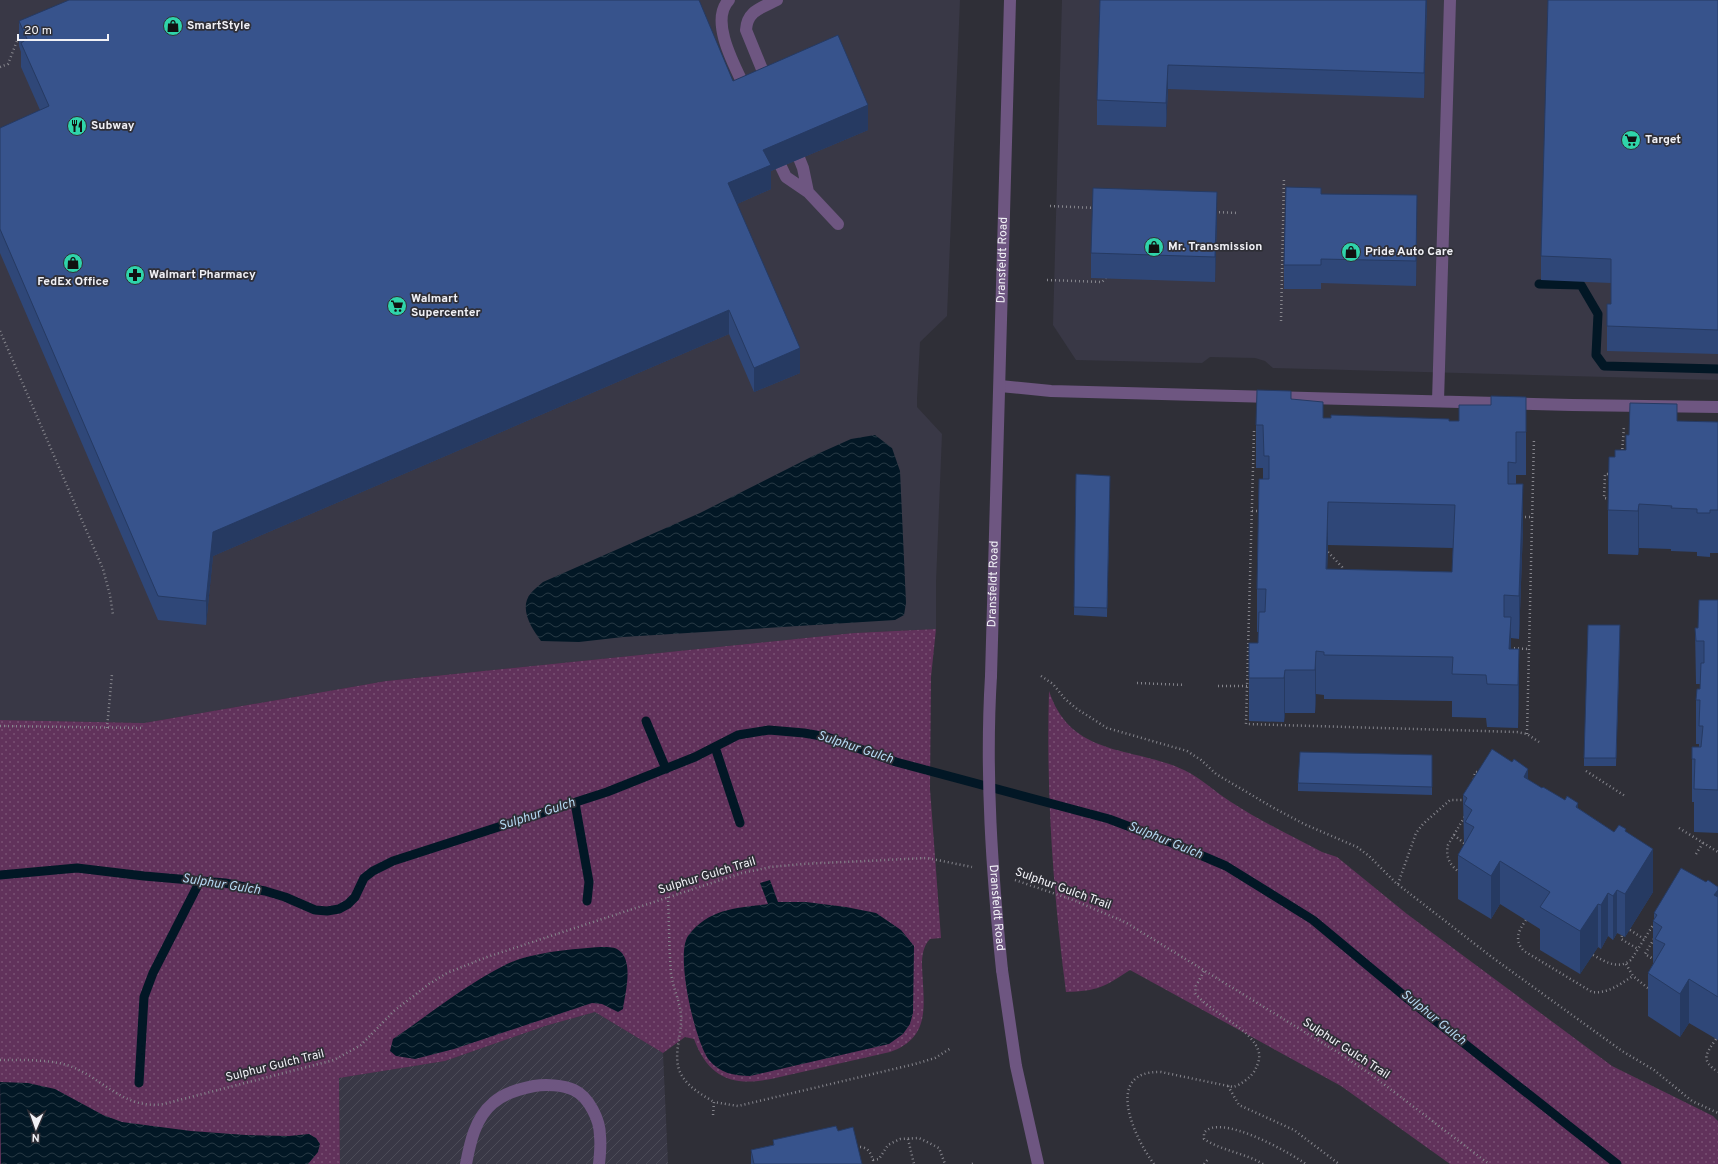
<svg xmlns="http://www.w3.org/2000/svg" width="1718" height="1164" viewBox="0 0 1718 1164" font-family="Overpass,sans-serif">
  <defs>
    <pattern id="industrial-furrows" width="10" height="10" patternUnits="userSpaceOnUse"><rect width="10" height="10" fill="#393846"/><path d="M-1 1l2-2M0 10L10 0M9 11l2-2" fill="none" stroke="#4c4c58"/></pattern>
    <pattern id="grass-dots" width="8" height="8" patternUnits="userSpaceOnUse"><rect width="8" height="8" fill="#61325b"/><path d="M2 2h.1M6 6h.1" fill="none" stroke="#785073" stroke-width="1.8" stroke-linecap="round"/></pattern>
    <pattern id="water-waves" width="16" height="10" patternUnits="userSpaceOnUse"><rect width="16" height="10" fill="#021725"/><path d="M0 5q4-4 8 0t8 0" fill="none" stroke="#273945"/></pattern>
  </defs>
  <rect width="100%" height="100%" fill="#2f2f37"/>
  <path fill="#393846" d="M0 0H960L947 316 920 342 917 399V407L942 434 936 582V629L854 633 386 681 144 723 0 720Z
    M1062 0H1718V380L1273 368 1265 361 1255 358 1210 357 1202 363 1076 360 1053 325Z"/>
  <path fill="url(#industrial-furrows)" d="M595 1012 663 1053 668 1164H340L339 1078 445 1061 545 1026Z"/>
  <path fill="url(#grass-dots)" d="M936 629 931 677 930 789 941 938 930 939C923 946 922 956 922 965 923 1002 933 1037 890 1052L771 1079C732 1087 708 1077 694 1039L685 1037 663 1053 595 1012 545 1026 445 1061 339 1078 340 1164H0V720L144 723 386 681 854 633Z
    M1049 691C1071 758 1133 746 1184 770 1201 778 1215 792 1231 802 1260 821 1292 836 1322 852L1337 857 1407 914 1612 1066 1713 1116 1718 1121V1164H1450L1341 1086 1130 970C1104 987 1098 991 1066 992 1053 892 1046 791 1049 691Z"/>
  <path fill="url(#water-waves)" d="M875 435 892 448 900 471 906 603 904 615 895 620 623 637 579 642 541 641C532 629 518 608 531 593 534 589 539 586 543 582L700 513 813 456 851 439Z
    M770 880 778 902H806L846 907 876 913 901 930 914 946 913 1013 910 1024 903 1034 889 1044 750 1076C734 1076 720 1073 709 1060 695 1042 675 955 688 936 709 908 737 908 768 904L760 883Z
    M601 947C606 947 613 947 617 949 635 959 625 993 623 1009L618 1012 602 1004 592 1003 454 1049 415 1059 396 1056 390 1051 393 1039C430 1014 465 985 505 965 531 952 573 949 601 947Z
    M0 1082 28 1083 55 1089 103 1115 122 1122 191 1131 246 1135 289 1136 309 1134 316 1138 320 1144 318 1152 308 1164H1Z"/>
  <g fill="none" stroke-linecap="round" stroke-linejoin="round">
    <path stroke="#021725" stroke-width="9" d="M1539 284 1581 285 1598 314 1596 355 1604 366 1718 369
      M646 721 666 769
      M715 747 740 823
      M575 803 589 882 587 901
      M0 875 77 868 144 876 225 883 265 891 285 897 315 910 327 911 339 909 348 904 355 897 364 878 373 871 393 861 607 792 695 757 738 735 769 730 804 733 827 737 896 762 1109 819 1170 842 1226 866 1313 920 1408 999 1617 1164
      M139 1083 144 997 153 973 200 881"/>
    <path stroke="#86868d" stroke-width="2.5" stroke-dasharray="1 3" stroke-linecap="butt" d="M0 67 8 64 17 41 22 39
      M1050 206 1096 208
      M1215 212 1238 213
      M1047 280 1102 282 1106 278
      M1281 321 1284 177
      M0 331 103 569 110 595 113 615
      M1254 431 1246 724 1517 732 1527 734 1539 742
      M1622 453 1624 426
      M1610 499 1604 498 1605 474H1611
      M1252 511H1262
      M1521 517H1532
      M1328 552 1342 567 1343 572
      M1510 648 1529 649
      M1041 676 1053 684 1065 699 1077 709 1107 728 1187 751 1201 760 1216 774 1272 807 1304 824 1357 847 1369 856 1396 883 1493 958 1622 1051 1654 1070 1692 1101 1718 1113
      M1137 683 1185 685
      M1218 686H1247
      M0 726 141 728
      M107 728 112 674
      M1527 734 1534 438
      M1586 771 1625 796
      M1474 779 1475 772H1480
      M1679 828 1718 852
      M1454 835 1465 844
      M1696 854 1703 843
      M1460 873C1451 866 1445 858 1448 845L1465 816
      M1015 880 1073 900 1125 922 1339 1053 1373 1076 1489 1164
      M1398 884 1416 833 1423 824 1450 800H1467
      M668 897C669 922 669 948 671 973 673 990 682 1004 681 1021 681 1037 673 1056 680 1072 687 1087 701 1094 714 1102
      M1526 920C1518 931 1514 941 1524 951L1592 992C1608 994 1620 984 1633 976
      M1630 930 1644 939
      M1622 936 1621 939 1638 949
      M1654 939 1645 954 1655 960
      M1593 955C1606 962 1618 970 1631 960L1655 922
      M1626 964 1633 976 1649 989
      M1716 1039C1706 1054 1700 1060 1718 1072
      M0 1060C23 1060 48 1059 70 1066 104 1079 124 1110 164 1104L334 1060 361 1045 394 1011 429 984 447 973 487 957 742 873 771 867 802 864 927 858 972 867
      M1228 1086 1239 1105 1294 1130 1339 1164
      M713 1115 714 1102 738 1106 915 1064 935 1058 951 1048
      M908 1139 914 1164
      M856 1147C868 1146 871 1152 874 1164
      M873 1160 879 1159 888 1145 900 1139 919 1138 939 1148 945 1164
      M972 1164 975 1163
      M1154 1164C1135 1139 1102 1070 1161 1072L1233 1087C1241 1085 1253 1076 1256 1068 1258 1064 1260 1058 1259 1053 1254 1029 1210 1013 1195 993L1196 986 1204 971
      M1204 1164 1209 1158
      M1263 1164C1245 1153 1222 1151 1204 1139V1133C1219 1112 1290 1153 1306 1164"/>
    <path stroke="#6e5681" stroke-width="12" d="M729 0C708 21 737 70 747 92
      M768 84 746 30C747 11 761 8 777 0
      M793 143 803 168 808 192 838 224
      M774 152 786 177 808 192
      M466 1164C470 1143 475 1118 493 1103 504 1093 519 1089 534 1086 546 1084 563 1085 574 1090 589 1097 600 1120 600 1136 601 1145 600 1155 599 1164"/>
    <path stroke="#6e5681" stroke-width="12" d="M1000 386 1051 391 1572 405 1718 407
      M1438 401 1450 0"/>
    <g stroke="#6e5681" stroke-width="12">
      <path id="s1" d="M991 676 1010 0"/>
      <path d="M1002 970 1016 1066 1038 1164"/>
    </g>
    <path stroke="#6e5681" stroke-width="12" id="s2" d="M991 676C985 774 992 872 1002 970"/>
  </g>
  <path fill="#2f4778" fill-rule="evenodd" d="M1100 0H1427L1424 98 1168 89 1166 127 1097 125V100Z
    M1718 0V354L1607 351V326L1611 304V283L1541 280V256Z
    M19 21 733 81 868 130 771 171V189L737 204 800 373 754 392 729 334 213 556 206 625 158 620 0 253V128L40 110 21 67V52L19 46Z
    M1321 194 1417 220 1416 286 1321 283V289H1284V265Z
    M1217 216 1215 282 1091 278V253Z
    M1526 397V475H1516V484L1523 528 1519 639 1511 638V649H1519L1518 728 1487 727 1486 718 1452 717V701L1324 699V695L1316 694 1315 713H1285L1284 722 1249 721V643H1258V632H1257V589L1263 479V468H1256V425L1291 399 1323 418 1449 421H1459L1491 405ZM1328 545 1453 548 1452 572 1327 569Z
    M1677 421 1718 422V553H1710V557L1697 556V552L1671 551V549L1639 548 1638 555 1608 554V510L1615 457 1626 450 1629 435Z
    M1076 474 1110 484 1107 617 1074 615Z
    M1718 600V833L1694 832V802H1692V759L1699 747V744H1696V700L1700 689V684H1696L1695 628H1698Z
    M1620 634 1616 766H1584V758Z
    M1432 755V795L1298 791V783Z
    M1528 780 1542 788 1578 808 1614 832H1626L1653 892 1625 937 1617 933 1613 940 1608 936 1601 949 1598 947 1580 974 1540 950V929L1500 904 1491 919 1458 899V855L1464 845 1463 795Z
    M1706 882 1718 887V1040L1689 1023 1680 1037 1648 1016V973L1653 964V921L1654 920V913Z
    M838 1131 862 1164H751V1150L773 1145V1140Z"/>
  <path fill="#263a62" d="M1426 0H1427L1424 98V73Z
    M1168 65V89L1166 127V103Z
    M868 105V130L771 171V189L728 208V183L763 150Z
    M1217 192V216L1215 282V257Z
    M1417 195V220L1416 286V261Z
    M729 310V334L213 556 206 625V601L213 532Z
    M800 348V373L754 392V368Z
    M1523 484V528L1519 639V596Z
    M1328 502V545L1326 612V569Z
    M1639 504V548L1638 555V511Z
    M1511 617V661L1509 649Z
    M1519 649V692L1518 728V685Z
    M1316 651V694L1315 713V670Z
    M1285 670V713L1284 722V678Z
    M1528 769V813L1524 777Z
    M1578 803V846L1576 807Z
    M1653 849V892L1625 937V894Z
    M1500 861V904L1491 919V876Z
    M1617 890V933L1613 940V896Z
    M1718 890V933L1714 895Z
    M1608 893V936L1601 949V905Z
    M1598 904V947L1580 974V931Z
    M1689 979V1023L1680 1037V994Z"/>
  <path fill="#37538c" stroke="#263a62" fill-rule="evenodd" d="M69 0H699L733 81 838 35 868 105 763 150 771 165 728 183 800 348 754 368 729 310 213 532 206 601 158 596 0 229V128L49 106 21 43 27 39 19 21Z
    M1100 0H1426L1424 73 1168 65 1166 103 1097 100Z
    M1548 0H1718V330L1607 326V304H1611V259L1541 256Z
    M1286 187 1321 188V194L1417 195 1416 261 1321 259V265H1284Z
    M1093 188 1217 192 1215 257 1091 253Z
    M1257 390 1291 391V399L1323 402V418H1331V415L1449 419V421H1459V405H1491V396L1526 397V432H1516V463L1508 462V484H1523L1519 596 1504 595V617H1511L1509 649H1519L1518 685 1487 684 1486 675 1452 674 1453 657 1324 655V652L1316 651 1315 670H1285L1284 678H1249V643H1258L1259 612H1265L1266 589H1257L1259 479H1269V456H1264L1263 425H1256ZM1328 502 1455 505 1452 572 1326 569Z
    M1630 403 1677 404V421L1718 422V510H1710V513H1697V509L1671 508 1672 506 1639 504 1638 511 1608 510 1609 457H1615V450H1626V435H1629Z
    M1076 474 1110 476 1107 608 1074 607Z
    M1699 600H1718V790L1694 789 1695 759H1692V747H1701L1703 726H1699L1700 700H1696L1697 689H1700L1701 663H1704V641H1696L1695 628H1698Z
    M1588 625H1620L1616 758H1584Z
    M1492 749 1512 762 1514 759 1528 769 1524 777 1542 788 1543 787 1565 800 1567 796 1578 803 1576 807 1614 832 1619 825 1626 829 1625 831 1653 849 1625 894 1617 890 1613 896 1608 893 1601 905 1598 904 1580 931 1540 907 1550 892 1500 861 1491 876 1458 855 1474 827 1465 822 1472 810 1464 804 1467 798 1463 795Z
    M1300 752 1432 755V787L1298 783Z
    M1681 868 1706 882 1708 880 1718 887V890L1714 895 1718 897V997L1689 979 1680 994 1648 973 1665 944 1655 939 1662 927 1653 921 1657 915 1654 913Z
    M836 1126 838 1131 853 1127 862 1164H754L751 1150 774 1145 773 1140Z"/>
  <defs>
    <symbol id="shop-disc" viewBox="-11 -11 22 22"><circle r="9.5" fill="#2fd4aa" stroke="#2f2f37"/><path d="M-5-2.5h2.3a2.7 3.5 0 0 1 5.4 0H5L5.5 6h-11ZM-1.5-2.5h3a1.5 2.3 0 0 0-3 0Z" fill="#111"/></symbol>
    <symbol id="restaurant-disc" viewBox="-11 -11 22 22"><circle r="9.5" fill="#2fd4aa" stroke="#2f2f37"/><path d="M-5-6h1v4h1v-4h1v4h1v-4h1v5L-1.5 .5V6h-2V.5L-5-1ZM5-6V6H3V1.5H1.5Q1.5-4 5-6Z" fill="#111"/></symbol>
    <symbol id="supermarket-disc" viewBox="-11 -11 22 22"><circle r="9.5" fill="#2fd4aa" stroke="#2f2f37"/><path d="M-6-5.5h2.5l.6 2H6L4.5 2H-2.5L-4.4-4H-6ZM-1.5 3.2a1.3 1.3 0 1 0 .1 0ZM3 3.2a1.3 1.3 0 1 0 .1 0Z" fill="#111"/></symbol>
    <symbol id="pharmacy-disc" viewBox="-11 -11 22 22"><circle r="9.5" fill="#2fd4aa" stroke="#2f2f37"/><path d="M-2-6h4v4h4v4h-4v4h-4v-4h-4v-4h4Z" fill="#111"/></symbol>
  </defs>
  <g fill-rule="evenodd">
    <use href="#shop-disc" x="162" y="15" width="22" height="22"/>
    <use href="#restaurant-disc" x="66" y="115" width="22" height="22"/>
    <use href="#supermarket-disc" x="1620" y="129" width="22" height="22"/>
    <use href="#shop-disc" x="1143" y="236" width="22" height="22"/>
    <use href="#shop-disc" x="1340" y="241" width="22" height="22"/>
    <use href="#shop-disc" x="62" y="252" width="22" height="22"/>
    <use href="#pharmacy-disc" x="124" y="264" width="22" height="22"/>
    <use href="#supermarket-disc" x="386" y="295" width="22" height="22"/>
  </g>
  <g text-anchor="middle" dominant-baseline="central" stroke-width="3.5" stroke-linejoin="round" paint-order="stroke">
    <g font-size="12" font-weight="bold" fill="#f1f1f6" stroke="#2f2f37" text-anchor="start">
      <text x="187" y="26">SmartStyle</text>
      <text x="91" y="126">Subway</text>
      <text x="1645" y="140">Target</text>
      <text x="1168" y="247">Mr. Transmission</text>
      <text x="1365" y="252">Pride Auto Care</text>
      <text x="149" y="275">Walmart Pharmacy</text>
      <text x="73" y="282" text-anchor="middle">FedEx Office</text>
      <text x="411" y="299">Walmart<tspan x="411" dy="14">Supercenter</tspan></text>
    </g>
    <g font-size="12" fill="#f1f1f6" stroke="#2f2f37">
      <text stroke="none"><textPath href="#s1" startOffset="416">Dransfeldt Road</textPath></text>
      <text stroke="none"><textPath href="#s1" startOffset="92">Dransfeldt Road</textPath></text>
      <text transform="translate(707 876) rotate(-17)">Sulphur Gulch Trail</text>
      <text transform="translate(1063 889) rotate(20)">Sulphur Gulch Trail</text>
      <text stroke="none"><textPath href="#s2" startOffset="232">Dransfeldt Road</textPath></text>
      <text transform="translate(1346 1049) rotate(33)">Sulphur Gulch Trail</text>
      <text transform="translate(275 1066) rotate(-14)">Sulphur Gulch Trail</text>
    </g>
    <g font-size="13" font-style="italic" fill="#b5d9f3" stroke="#2f2f37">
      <text transform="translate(855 748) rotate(18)">Sulphur Gulch</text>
      <text transform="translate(537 815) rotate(-18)">Sulphur Gulch</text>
      <text transform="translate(1165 841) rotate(22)">Sulphur Gulch</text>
      <text transform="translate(221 885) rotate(9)">Sulphur Gulch</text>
      <text transform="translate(1433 1018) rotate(39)">Sulphur Gulch</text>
    </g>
  </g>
  <g transform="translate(36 1128) rotate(182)" stroke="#2f2f37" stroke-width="3" paint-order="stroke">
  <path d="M0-3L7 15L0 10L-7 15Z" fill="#f1f1f6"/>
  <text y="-6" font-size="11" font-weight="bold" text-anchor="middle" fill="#f1f1f6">N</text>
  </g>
  <path d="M18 34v6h90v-6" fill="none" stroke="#f1f1f6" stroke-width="2"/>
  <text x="24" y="34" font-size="12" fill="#f1f1f6" stroke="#2f2f37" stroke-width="3" paint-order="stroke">20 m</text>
</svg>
